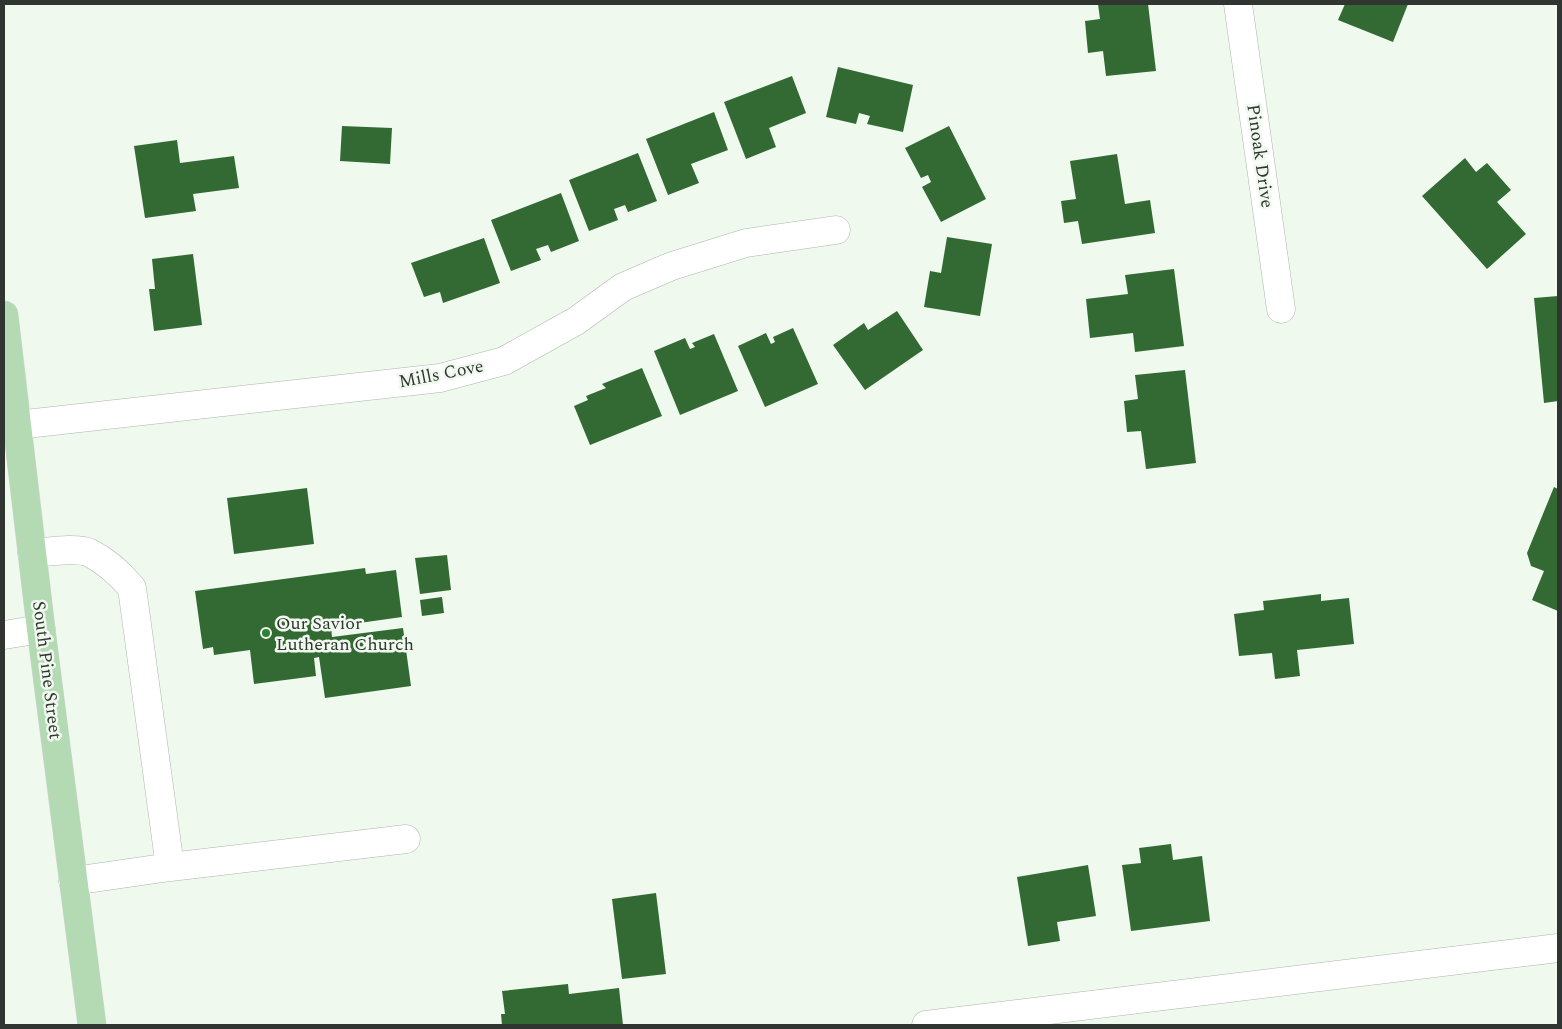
<svg xmlns="http://www.w3.org/2000/svg" width="1562" height="1029" viewBox="0 0 1562 1029" font-family="Spectral,serif">
  <rect width="100%" height="100%" fill="#eff9ee"/>
  <path fill="#336a34" d="M1098 4H1148L1156 71 1106 76 1103 51 1088 53 1085 21 1100 19Z
    M1345 4H1408L1393 42 1338 20Z
    M838 67 913 85 903 132 867 124 870 116 859 113 856 124 826 117Z
    M792 76 806 113 769 128 776 147 746 159 724 102Z
    M714 112 728 150 691 164 699 183 668 195 646 139Z
    M342 126 392 128 390 164 340 161Z
    M949 126 986 199 941 222 922 187 931 182 928 175 921 178 905 148Z
    M177 140 180 163 234 156 239 188 193 194 196 211 145 218 134 146Z
    M638 153 657 201 628 212 625 205 614 209 618 220 589 231 569 180Z
    M1117 154 1125 204 1150 200 1155 233 1082 244 1078 221 1064 223 1061 201 1076 199 1070 161Z
    M1465 158 1476 172 1487 163 1511 190 1497 202 1526 234 1487 269 1422 196Z
    M561 193 579 241 551 252 548 245 536 249 541 260 511 271 491 220Z
    M947 237 992 244 980 316 924 307 930 271 941 273Z
    M484 238 500 283 443 303 440 292 424 297 411 263Z
    M193 254 202 325 154 331 149 289H155L152 259Z
    M1174 269 1184 346 1135 352 1133 333 1090 338 1086 299 1128 294 1125 275Z
    M1558 296V401L1544 403 1534 298Z
    M897 311 923 350 865 390 833 345 864 323 868 330Z
    M793 328 818 384 765 407 738 346 766 333 771 344 775 342 773 337Z
    M714 334 738 391 680 415 654 351 685 338 690 349 695 347 692 343Z
    M642 368 662 416 590 445 574 406 588 400 586 396 606 388 602 384Z
    M1185 370 1196 463 1146 469 1141 431 1127 432 1124 401 1138 399 1135 375Z
    M1554 487 1558 489V611L1532 600 1544 571 1531 566 1527 553Z
    M307 488 314 544 234 554 227 498Z
    M447 555 451 590 420 594 415 558Z
    M365 568 366 574 396 570 402 617 331 627 332 637 403 628 411 686 325 698 319 657 314 658 316 676 254 684 250 650 214 655 213 647 203 649 195 591Z
    M1321 594V601L1349 598 1354 644 1297 650 1300 676 1275 679 1272 653 1239 656 1234 614 1264 610 1263 601Z
    M442 597 444 613 422 616 420 600Z
    M1171 844 1173 860 1202 856 1210 921 1131 931 1122 865 1141 863 1139 848Z
    M1088 865 1096 916 1057 922 1060 941 1028 946 1017 877Z
    M656 893 666 974 622 979 612 899Z
    M568 984 569 994 619 988 623 1025H502L501 1014H505L502 991Z"/>
  <g fill="none" stroke-linecap="round" stroke-linejoin="round">
    <defs>
      <path id="minor" d="M1238 4 1281 309
        M17 425 440 378 504 361 576 321 623 287 672 266 746 243 836 230
        M32 553C47 552 77 547 90 553 106 561 121 575 132 588L170 867 73 881
        M4 635 41 629
        M170 867 406 839
        M926 1025 1558 948"/>
      <path id="major" d="M4 315 41 629 92 1025"/>
    </defs>
    <use href="#minor" stroke="#acb6ac" stroke-width="29"/>
    <use href="#major" stroke="#d6d7d6" stroke-width="29"/>
    <use href="#minor" stroke="#fff" stroke-width="28"/>
    <use href="#major" stroke="#b3dab3" stroke-width="28"/>
  </g>
  <circle fill="#2c8231" stroke="#eff9ee" stroke-width="2" cx="266" cy="633" r="5"/>
  <g text-anchor="middle" dominant-baseline="central" stroke-width="5" stroke-linejoin="round" paint-order="stroke">
    <g font-size="18" fill="#313531" stroke="#eff9ee">
      <text transform="translate(1260 156) rotate(82)">Pinoak Drive</text>
      <text transform="translate(441 374) rotate(-11)">Mills Cove</text>
      <text transform="translate(47 670) rotate(83)">South Pine Street</text>
    </g>
    <g font-size="18" fill="#313531" stroke="#eff9ee" text-anchor="start">
      <text x="276" y="623">Our Savior<tspan x="276" dy="21">Lutheran Church</tspan></text>
    </g>
  </g>
  <rect width="1562" height="1029" fill="none" stroke="#313531" stroke-width="10"/>
</svg>
